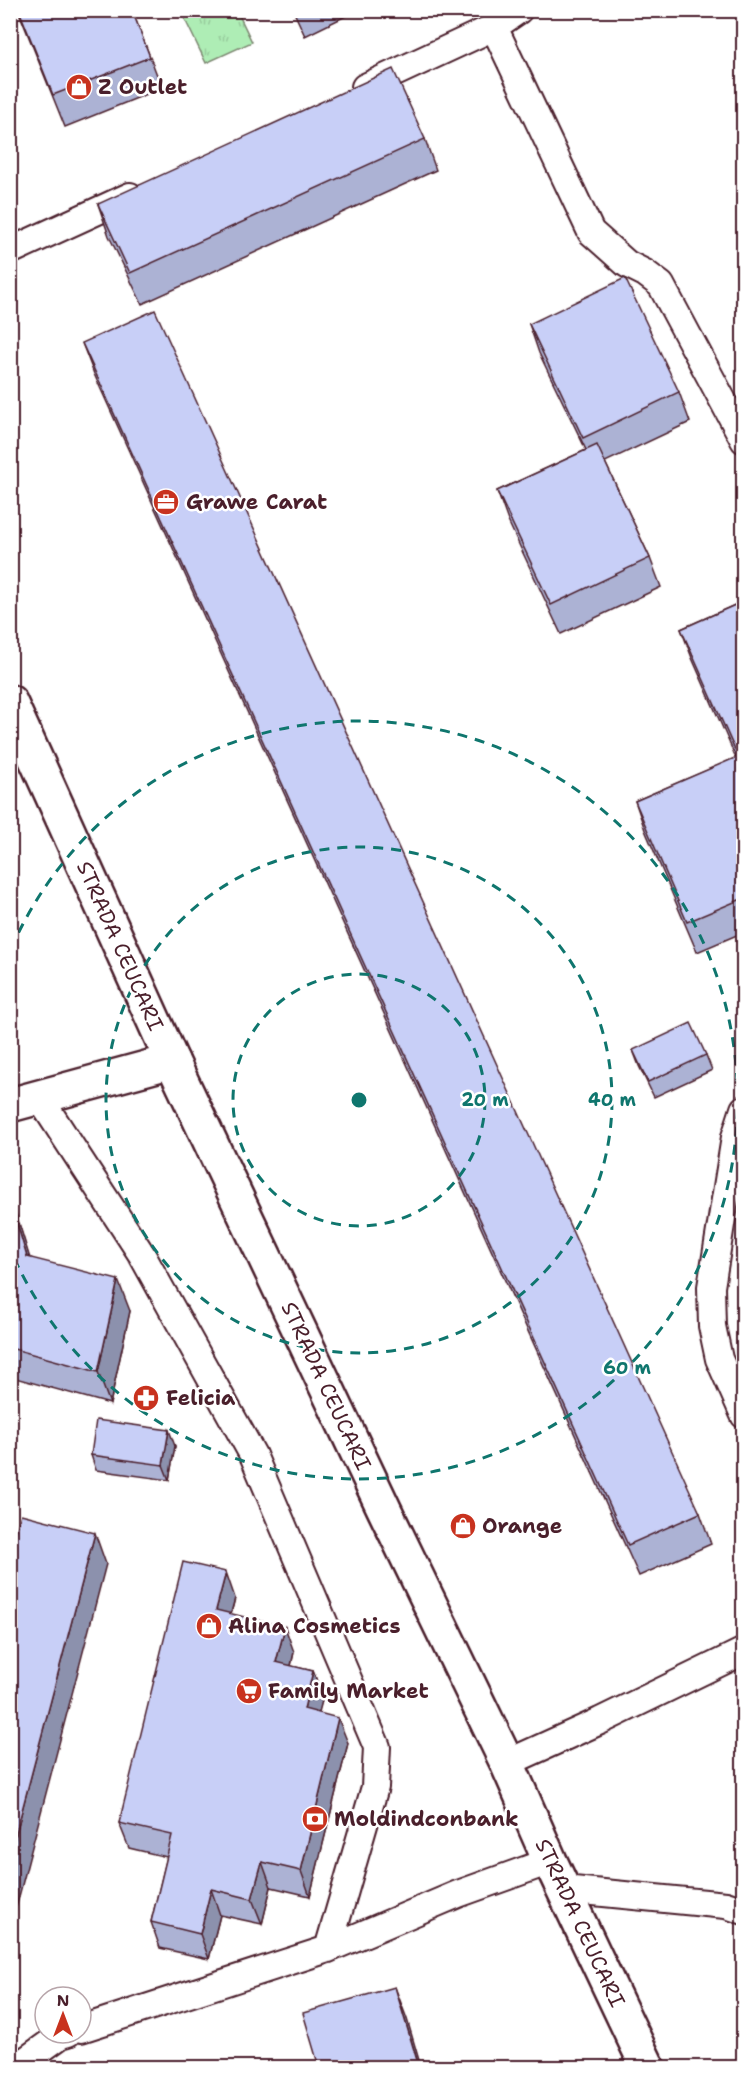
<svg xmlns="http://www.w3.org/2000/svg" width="754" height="2078" viewBox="0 0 754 2078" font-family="'Shantell Sans',sans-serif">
  <defs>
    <pattern id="grass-tufts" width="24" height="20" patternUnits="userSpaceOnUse" patternTransform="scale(1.5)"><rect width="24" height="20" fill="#aeedb5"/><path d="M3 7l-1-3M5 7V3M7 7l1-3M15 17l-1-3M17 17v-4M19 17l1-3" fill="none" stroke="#97cb9c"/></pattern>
  </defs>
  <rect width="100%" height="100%" fill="#fff"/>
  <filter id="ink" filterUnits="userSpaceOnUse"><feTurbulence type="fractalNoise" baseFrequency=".0167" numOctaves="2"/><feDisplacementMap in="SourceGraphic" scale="12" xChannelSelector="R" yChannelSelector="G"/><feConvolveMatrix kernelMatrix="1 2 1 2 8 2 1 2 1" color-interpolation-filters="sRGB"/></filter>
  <g filter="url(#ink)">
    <path fill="url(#grass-tufts)" stroke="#7c8670" stroke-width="1.5" d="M181 11H237L252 42 206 63Z"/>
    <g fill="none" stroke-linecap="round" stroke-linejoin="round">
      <defs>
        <path id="service" d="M494 27 591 232 627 264 645 273 661 285 744 440
          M365 87 494 27 519 10
          M10 251 130 196
          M39 1097 142 1255 253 1455 377 1747 375 1787 328 1949
          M744 1109 735 1137 711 1287 712 1326 719 1359 744 1415
          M507 1763 600 1721 744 1651
          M563 1889 726 1905 744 1911
          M81 2029 328 1949 458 1894 550 1861
          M15 2068 61 2035 68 2033"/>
        <path id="minor" d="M10 1105 172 1061"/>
        <path id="tertiary" d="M10 702 172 1061 385 1511 507 1763 550 1861 648 2068"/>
      </defs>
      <use href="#service" stroke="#4a1f2b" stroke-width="30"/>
      <use href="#minor" stroke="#4a1f2b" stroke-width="38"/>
      <use href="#tertiary" stroke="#4a1f2b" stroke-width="38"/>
      <use href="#service" stroke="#fff" stroke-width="26"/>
      <use href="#minor" stroke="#fff" stroke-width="33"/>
      <use href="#tertiary" stroke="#fff" stroke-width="33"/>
    </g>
    <path fill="#acb2d4" stroke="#4a1f2b" stroke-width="1.5" d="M18 10H132L162 88 65 127Z
      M293 10H358L305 36Z
      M425 139 436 170 142 304 109 236 98 204Z
      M529 324 679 392 690 422 605 462 650 558 661 587 561 634 508 521 497 491 586 450 539 353Z
      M82 343 700 1513 711 1544 639 1576 94 374Z
      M744 601V932L697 952 645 830 635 801 736 758 692 658 681 629Z
      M633 1050 706 1055 712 1070 654 1097 639 1066Z
      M10 1195 29 1257 130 1311 110 1404 12 1377 10 1379Z
      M175 1446 169 1480 96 1470 91 1455Z
      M235 1598 231 1614 294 1652 291 1666 313 1671 323 1697 318 1713 348 1743 310 1896 271 1887 262 1924 220 1915 209 1959 160 1948 151 1922 167 1857 129 1848 119 1823Z"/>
    <path fill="#8c91ad" stroke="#4a1f2b" stroke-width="1.5" d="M10 1195 11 1197 39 1288 27 1257 10 1201Z
      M118 1280 130 1311 110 1404 98 1372Z
      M169 1430 175 1446 169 1480 163 1465Z
      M95 1533 106 1564 10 1931V1856Z
      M226 1572 235 1598 225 1635 216 1610Z
      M285 1627 294 1652 286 1688 276 1662Z
      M313 1671 323 1697 313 1735 304 1709Z
      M338 1718 348 1743 310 1896 301 1871Z
      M262 1862 271 1887 262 1924 252 1899Z
      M211 1889 220 1915 209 1959 200 1934Z
      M395 1987 407 2019 421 2067H419Z"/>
    <path fill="#c8cff7" stroke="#4a1f2b" stroke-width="1.5" d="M19 10H132L150 57 53 95Z
      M393 69 425 139 130 273 98 204Z
      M625 278 679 392 583 438 529 324Z
      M155 310 700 1513 628 1545 82 343Z
      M597 445 650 558 551 605 497 491Z
      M744 601V746L735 750 681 629Z
      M744 754V898L687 922 635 801Z
      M691 1023 706 1055 648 1082 633 1050Z
      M10 1201 27 1257 118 1280 98 1372 10 1348Z
      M96 1420 169 1430 163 1465 91 1455Z
      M21 1514 95 1533 10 1856V1553Z
      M183 1562 226 1572 216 1610 285 1627 276 1662 313 1671 304 1709 338 1718 301 1871 262 1862 252 1899 211 1889 200 1934 151 1922 172 1835 119 1823Z
      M395 1987 419 2067H319L303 2013Z"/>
  </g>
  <g fill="none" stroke="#0f766e" stroke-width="3" stroke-dasharray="10 8">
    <circle cx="359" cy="1100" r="126"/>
    <circle cx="359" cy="1100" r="253"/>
    <path d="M11 949A379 379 0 1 1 11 1251"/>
  </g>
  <defs>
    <symbol id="shop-disc" viewBox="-11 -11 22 22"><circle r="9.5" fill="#c8321e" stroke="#fff"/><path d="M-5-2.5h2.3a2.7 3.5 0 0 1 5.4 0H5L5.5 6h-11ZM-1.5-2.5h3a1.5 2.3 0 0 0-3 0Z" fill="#fff"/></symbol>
    <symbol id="office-disc" viewBox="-11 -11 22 22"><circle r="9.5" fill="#c8321e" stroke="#fff"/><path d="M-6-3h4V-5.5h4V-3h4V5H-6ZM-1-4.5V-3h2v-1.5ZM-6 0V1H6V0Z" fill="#fff"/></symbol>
    <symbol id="pharmacy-disc" viewBox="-11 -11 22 22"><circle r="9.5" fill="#c8321e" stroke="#fff"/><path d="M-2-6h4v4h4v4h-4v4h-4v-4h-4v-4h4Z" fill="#fff"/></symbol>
    <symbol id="supermarket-disc" viewBox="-11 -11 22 22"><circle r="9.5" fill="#c8321e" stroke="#fff"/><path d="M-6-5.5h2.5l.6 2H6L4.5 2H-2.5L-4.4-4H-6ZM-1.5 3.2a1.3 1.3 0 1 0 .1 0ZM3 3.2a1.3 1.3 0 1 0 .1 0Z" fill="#fff"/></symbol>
    <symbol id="bank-disc" viewBox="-11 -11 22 22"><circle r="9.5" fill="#c8321e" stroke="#fff"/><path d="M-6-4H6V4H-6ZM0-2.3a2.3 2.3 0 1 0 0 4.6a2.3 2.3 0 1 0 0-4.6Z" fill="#fff"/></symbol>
  </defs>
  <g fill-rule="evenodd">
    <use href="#shop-disc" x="64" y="72" width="30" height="30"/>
    <use href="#office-disc" x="151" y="487" width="30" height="30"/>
    <use href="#pharmacy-disc" x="131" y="1383" width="30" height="30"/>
    <use href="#shop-disc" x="448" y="1511" width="30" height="30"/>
    <use href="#shop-disc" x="194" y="1611" width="30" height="30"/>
    <use href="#supermarket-disc" x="234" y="1676" width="30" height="30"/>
    <use href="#bank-disc" x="300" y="1804" width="30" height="30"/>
  </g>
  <g text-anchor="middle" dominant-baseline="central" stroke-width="5" stroke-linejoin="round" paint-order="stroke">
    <g font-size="21" font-weight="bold" fill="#4a1f2b" stroke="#fff" text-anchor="start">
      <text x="98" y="87">Z Outlet</text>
      <text x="186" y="502">Grawe Carat</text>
      <text x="166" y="1398">Felicia</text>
      <text x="482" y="1526">Orange</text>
      <text x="228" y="1626">Alina Cosmetics</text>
      <text x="268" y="1691">Family Market</text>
      <text x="334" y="1819">Moldindconbank</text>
    </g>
    <g font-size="21" fill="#4a1f2b" stroke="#fff">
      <text transform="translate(120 946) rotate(66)">STRADA CEUCARI</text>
      <text transform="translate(326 1386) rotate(65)">STRADA CEUCARI</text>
      <text transform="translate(580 1923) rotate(65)">STRADA CEUCARI</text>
    </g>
  </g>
  <circle cx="359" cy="1100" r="9" fill="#0f766e" stroke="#fff" stroke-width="3"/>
  <g font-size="18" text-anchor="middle" font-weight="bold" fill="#0f766e" stroke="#fff" stroke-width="5" stroke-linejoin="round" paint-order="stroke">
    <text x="485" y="1106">20 m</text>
    <text x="612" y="1106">40 m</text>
    <text x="627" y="1374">60 m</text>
  </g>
  <rect width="754" height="2078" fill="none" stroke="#fff" stroke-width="36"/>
  <rect x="18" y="18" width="718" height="2042" fill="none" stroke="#4a1f2b" stroke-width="2" filter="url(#ink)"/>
  <g transform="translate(63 2015)"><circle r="28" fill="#ffffff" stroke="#b7a5aa" stroke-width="1.5"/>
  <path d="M0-4.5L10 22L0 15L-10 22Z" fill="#c8321e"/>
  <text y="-9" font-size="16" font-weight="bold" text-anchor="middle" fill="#4a1f2b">N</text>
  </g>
</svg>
